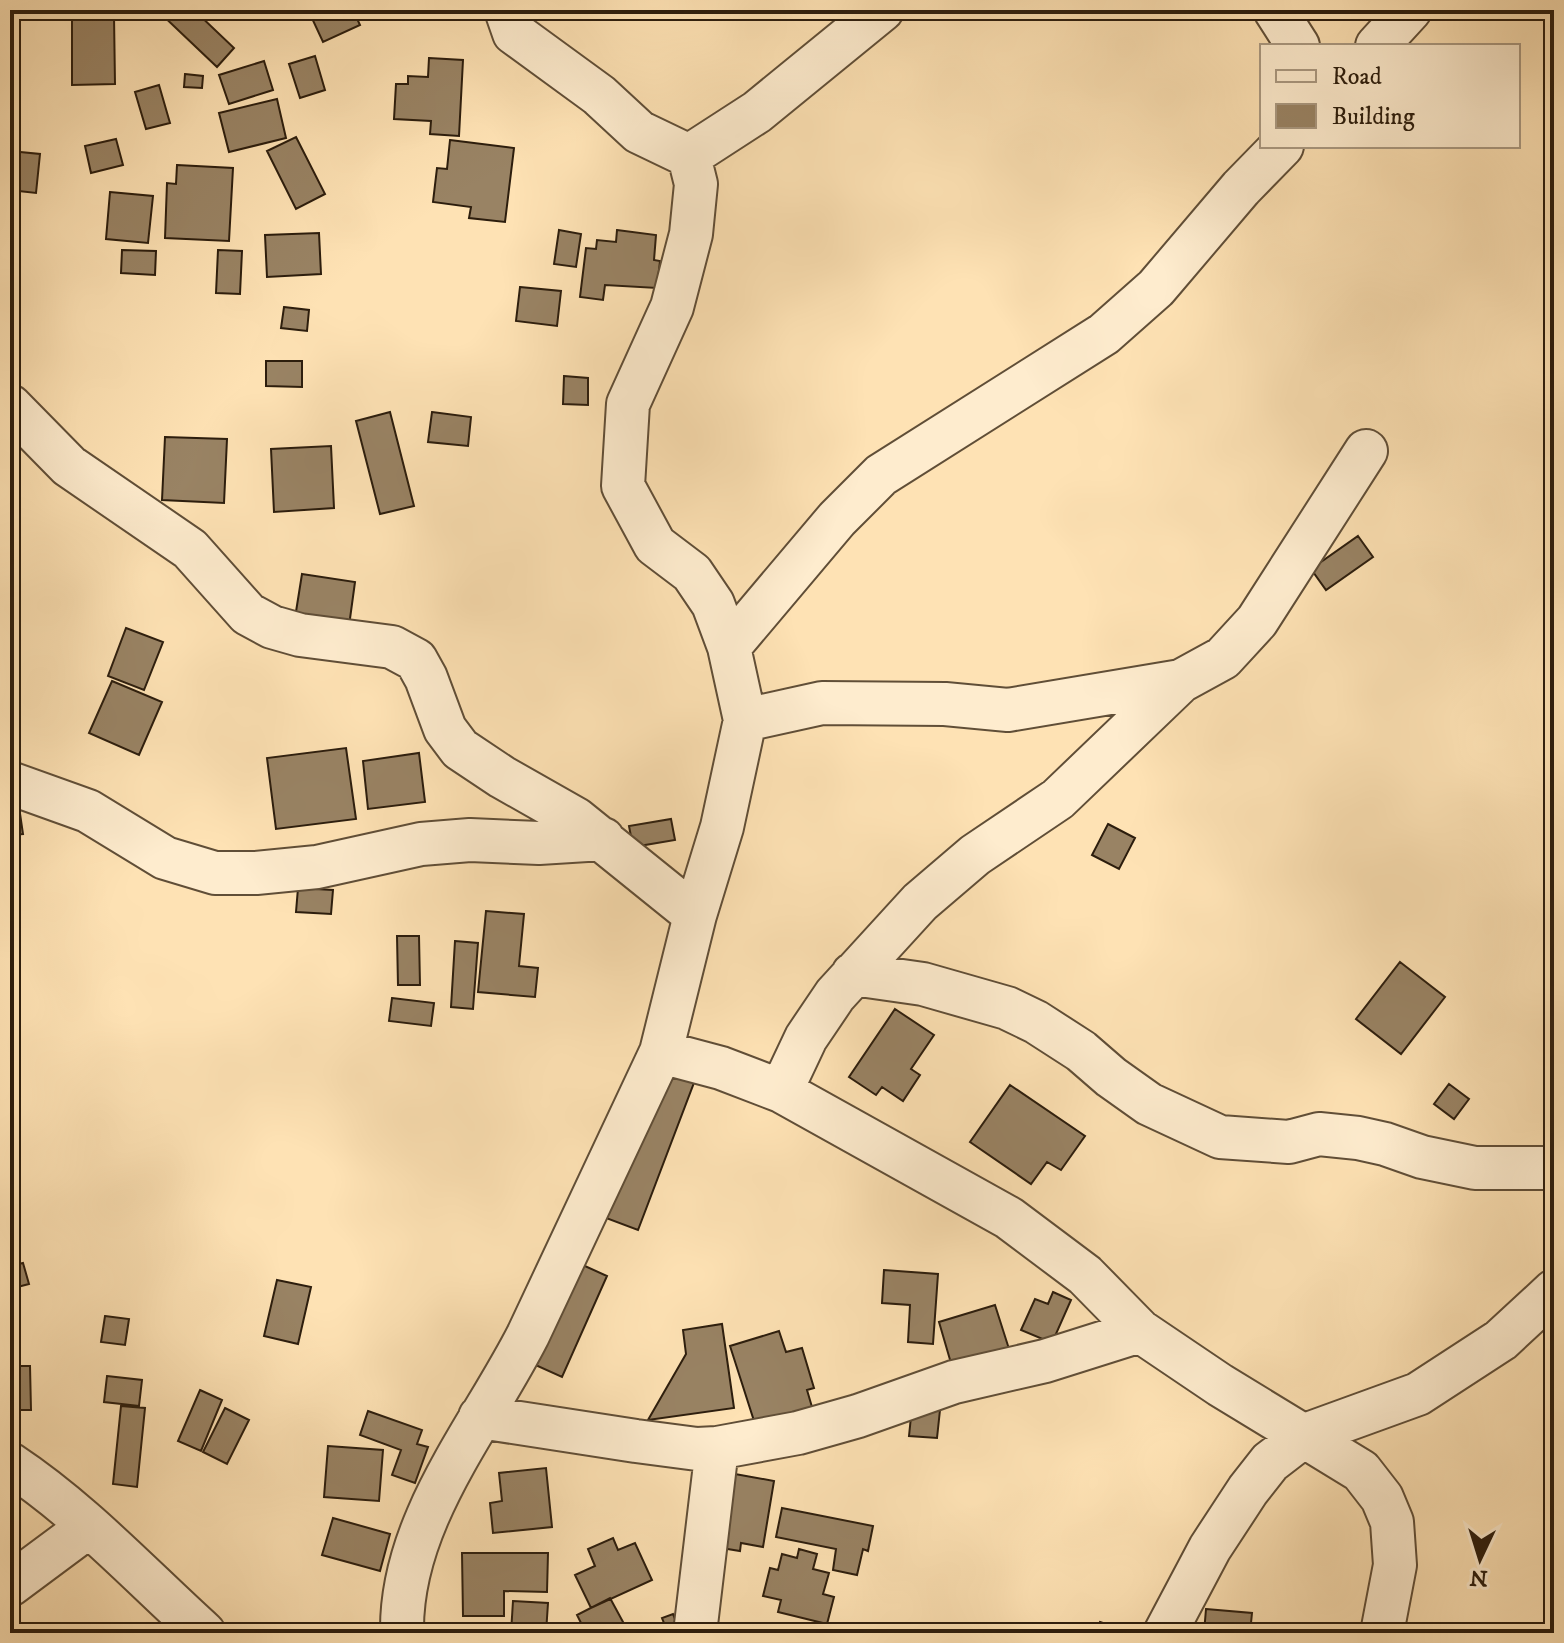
<svg xmlns="http://www.w3.org/2000/svg" width="1564" height="1643" viewBox="0 0 1564 1643" font-family="'IM FELL DW Pica',serif">
  <rect width="100%" height="100%" fill="#fee2b4"/>
  <filter id="stains"><feTurbulence type="fractalNoise" baseFrequency=".0025" numOctaves="4"/><feColorMatrix values="0 0 0 0 .2 0 0 0 0 .09 0 0 0 0 .02 0 0 0 .5 -.17"/></filter>
  <radialGradient id="worn" r=".72"><stop offset=".6" stop-color="#630" stop-opacity="0"/><stop offset="1" stop-color="#630" stop-opacity=".3"/></radialGradient>
  <path fill="#998364" stroke="#2c1d0d" stroke-width="2" d="M157 10H194L234 48 217 67Z
    M318 10H353L360 25 323 42 310 14Z
    M72 16H114L115 84 72 85Z
    M315 56 325 90 300 98 289 64Z
    M429 58 463 60 459 136 430 134 431 121 394 119 396 84H408V76L428 77Z
    M264 61 273 90 229 104 219 75Z
    M185 74 203 76 202 88 184 87Z
    M159 85 170 123 146 129 135 92Z
    M277 99 286 138 229 152 219 113Z
    M296 137 325 194 296 209 267 151Z
    M116 139 123 165 91 173 85 146Z
    M450 140 514 148 505 222 469 218 471 207 433 202 437 168 447 169Z
    M10 151 40 154 36 193 10 190Z
    M177 165 233 168 229 241 165 238 167 183 176 184Z
    M110 192 153 196 148 243 106 239Z
    M559 230 581 234 576 267 554 264Z
    M617 230 656 235 654 260 660 261 657 288 605 285 603 300 580 297 586 248 596 249 597 240 616 242Z
    M319 233 321 274 267 277 265 235Z
    M122 250 156 251 155 275 121 273Z
    M218 250 242 251 240 294 216 293Z
    M520 287 561 291 557 326 516 321Z
    M284 307 309 310 307 331 281 328Z
    M266 361H302V387L266 386Z
    M564 376 588 378V405L563 404Z
    M390 412 414 506 380 514 356 421Z
    M432 412 471 417 468 446 428 442Z
    M165 437 227 439 224 503 162 500Z
    M331 446 334 508 274 512 271 449Z
    M1358 536 1373 557 1326 590 1311 569Z
    M302 574 355 582 349 626 295 618Z
    M126 628 163 642 144 690 108 676Z
    M112 681 162 702 139 755 89 733Z
    M346 748 356 819 276 829 267 758Z
    M419 753 425 802 368 809 363 761Z
    M18 800 23 834 10 835V801Z
    M671 819 675 840 633 847 629 826Z
    M1108 824 1135 838 1119 869 1092 855Z
    M10 865H16V896L10 897Z
    M298 888 333 890 331 914 296 912Z
    M10 909H13L15 960H10Z
    M486 911 524 914 519 966 538 968 535 997 478 992Z
    M397 936H419L420 985H398Z
    M455 941 478 943 473 1009 451 1007Z
    M1400 962 1445 997 1401 1054 1356 1019Z
    M392 998 434 1003 431 1026 389 1021Z
    M895 1009 934 1035 911 1069 920 1075 903 1101 882 1087 876 1095 849 1077Z
    M664 1069 695 1080 638 1230 606 1218Z
    M1449 1084 1469 1099 1454 1119 1434 1104Z
    M1010 1085 1085 1136 1061 1170 1047 1162 1031 1184 970 1142Z
    M576 1262 607 1276 562 1377 531 1363Z
    M23 1263 29 1284 10 1289V1266Z
    M884 1270 938 1274 933 1344 908 1342 910 1305 882 1303Z
    M277 1280 311 1287 298 1344 264 1336Z
    M1053 1292 1071 1300 1052 1343 1021 1330 1035 1299 1048 1304Z
    M995 1305 1010 1352 953 1370 939 1322Z
    M105 1316 129 1319 125 1345 101 1342Z
    M722 1324 734 1408 648 1420 686 1354 683 1330Z
    M779 1331 786 1352 802 1348 814 1388 807 1390 812 1407 755 1424 730 1346Z
    M10 1366H30L31 1410H10Z
    M107 1376 142 1380 139 1406 104 1402Z
    M200 1390 222 1400 201 1451 178 1441Z
    M121 1406 145 1408 137 1487 113 1484Z
    M912 1407 940 1410 937 1438 909 1436Z
    M225 1408 249 1420 227 1464 203 1452Z
    M368 1411 422 1430 417 1444 428 1447 415 1483 392 1475 401 1450 360 1435Z
    M328 1446 383 1450 379 1501 324 1497Z
    M546 1468 552 1527 493 1533 490 1503 502 1501 499 1473Z
    M735 1474 774 1481 763 1547 741 1543 740 1551 709 1546Z
    M782 1508 873 1526 868 1551 863 1549 857 1575 833 1570 836 1549 776 1537Z
    M333 1518 390 1534 380 1571 322 1555Z
    M613 1538 618 1550 635 1543 652 1580 591 1608 575 1575 595 1566 588 1549Z
    M799 1549 817 1554 813 1569 829 1573 823 1594 834 1597 827 1624 778 1612 781 1600 763 1596 770 1568 778 1570 782 1554 797 1558Z
    M462 1553H548L547 1592 504 1591V1616H463Z
    M610 1598 629 1633H586L577 1615Z
    M513 1601 548 1603 546 1633H511Z
    M1206 1609 1252 1613 1250 1633H1204Z
    M673 1614 679 1630 668 1633 662 1618Z
    M1100 1622 1132 1633H1096Z"/>
  <g fill="none" stroke-linecap="round" stroke-linejoin="round">
    <defs>
      <path id="minor" d="M1275 10 1298 46
        M1377 46 1410 10
        M689 156 757 112 882 10
        M10 406 69 466 190 549 248 614 272 627 300 635 392 647 416 660 426 678 445 729 460 749 502 777 576 819 695 915
        M729 647 837 519 881 475 1104 334 1156 288 1241 188 1282 146
        M745 720 822 703 945 704 1008 710 1181 681
        M10 783 88 811 165 858 215 873H256L317 867 421 844 470 840 539 843 603 839
        M853 974 923 984 1007 1008 1036 1022 1081 1051 1111 1077 1149 1104 1220 1137 1289 1142 1319 1134 1358 1138 1385 1144 1422 1157 1475 1168H1554
        M661 1052 721 1068 781 1091 1009 1218 1085 1275 1140 1331 1220 1385 1361 1471 1382 1498 1392 1522 1395 1565 1382 1633
        M781 1091 806 1038 835 995 920 902 975 855 1058 799 1181 681 1223 658 1257 621 1366 451
        M480 1417 636 1441 697 1449 717 1448 798 1433 858 1416 954 1382 1045 1361 1140 1331
        M10 1464C81 1511 141 1576 204 1633
        M10 1585 88 1527
        M402 1633C400 1522 480 1429 528 1335L661 1052 695 915 722 827 745 720 729 647 713 604 692 573 655 545 623 486 628 404 672 307 691 234 696 184 689 156 639 132 599 95 514 33 506 10
        M695 1633 717 1448
        M1165 1633 1210 1548 1248 1490 1270 1462 1305 1435 1418 1394 1501 1340 1554 1291"/>
    </defs>
    <use href="#minor" stroke="#604e37" stroke-width="46"/>
    <use href="#minor" stroke="#feecce" stroke-width="42"/>
  </g>
  <rect width="1564" height="1643" fill="none" stroke="#fee2b4" stroke-width="40"/>
  <rect x="12" y="12" width="1540" height="1619" fill="none" stroke="#2c1d0d" stroke-width="4"/>
  <rect x="20" y="20" width="1524" height="1603" fill="none" stroke="#2c1d0d" stroke-width="2"/>
  <rect x="1260" y="44" width="260" height="104" fill="#feecce" stroke="#aa9981" stroke-width="2"/>
  <rect x="1276" y="70" width="40" height="12" fill="#feecce" stroke="#aa9981" stroke-width="2"/>
  <text x="1332" y="84" font-size="24" fill="#2c1d0d">Road</text>
  <rect x="1276" y="104" width="40" height="24" fill="#998364" stroke="#aa9981" stroke-width="2"/>
  <text x="1332" y="124" font-size="24" fill="#2c1d0d">Building</text>
  <g transform="translate(1480 1559) rotate(184)" stroke="#feecce" stroke-width="6" paint-order="stroke">
  <path d="M0-6L14 30L0 20L-14 30Z" fill="#2c1d0d"/>
  <text y="-12" font-size="22" font-weight="bold" text-anchor="middle" fill="#2c1d0d">N</text>
  </g>
  <rect width="100%" height="100%" filter="url(#stains)"/>
  <rect width="100%" height="100%" fill="url(#worn)"/>
</svg>
